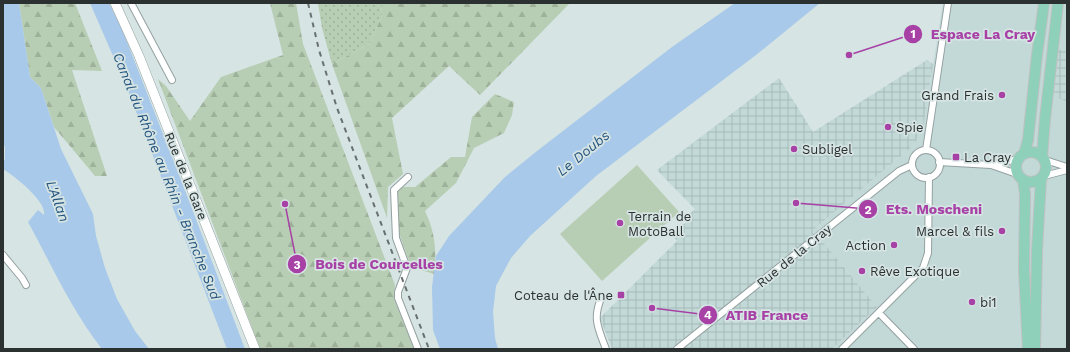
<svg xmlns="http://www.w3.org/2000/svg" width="1070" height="352" viewBox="0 0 1070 352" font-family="'Work Sans',sans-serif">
  <defs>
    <pattern id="industrial-grid" width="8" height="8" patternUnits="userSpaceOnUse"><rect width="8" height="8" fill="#c2d9d8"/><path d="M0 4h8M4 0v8" fill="none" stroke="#a7bbba"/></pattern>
    <pattern id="grass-dots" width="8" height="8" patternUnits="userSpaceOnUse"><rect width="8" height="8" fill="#b8ceb4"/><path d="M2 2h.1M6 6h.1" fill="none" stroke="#9eb19b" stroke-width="1.8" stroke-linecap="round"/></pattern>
    <pattern id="forest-firs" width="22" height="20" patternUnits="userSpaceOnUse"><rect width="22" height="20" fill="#b8ceb4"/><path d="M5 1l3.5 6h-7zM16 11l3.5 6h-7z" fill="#9eb19b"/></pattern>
  </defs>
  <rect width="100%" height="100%" fill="#d6e4e3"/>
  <path fill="#c2d9d8" d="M943 3H1067V47L1056 51 1052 94 1067 102V349H832L877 307 813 230 914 145 923 128Z"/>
  <path fill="url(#industrial-grid)" d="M1067 47V102L1052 95 1056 51Z
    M927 60 933 64 923 128 914 145 813 230 877 307 832 349H612L600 318 677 241 671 233 691 219 688 215 695 209 657 170 779 78 813 132Z"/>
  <path fill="url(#grass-dots)" d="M318 3H381L382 16 369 44 332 64 322 28Z"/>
  <path fill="url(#forest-firs)" d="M19 3H75L102 71 72 70 107 176H95L54 127 41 88 30 77Z
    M270 3H296L303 44 395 285 394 299 414 349H260L158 79 166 86 190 121 221 77 283 55Z
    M381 3H570L480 95 449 66 392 118 403 174 388 187 387 218 332 64 369 44 382 16Z
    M495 94 514 102 512 115 504 133 474 148 456 183 425 211C435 232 437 251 434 274L411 267 399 233 397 193 399 187H415L451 157H465L472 117Z"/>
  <path fill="#b8ceb4" d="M637 165 679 212 602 281 560 234Z"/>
  <path fill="#a8c9e9" d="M3 3H19L30 77 41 88 61 149 93 214 96 236 105 268 117 299 135 331 149 349H102C72 311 51 264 28 222L38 210 44 215C47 201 14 176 3 169V159L5 160V147L3 142Z
    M90 3H109L122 29 188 198 245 349H227L127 88Z
    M735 3H820L756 55 596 176 530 236 511 258 496 286 493 312 495 338 498 349H440L433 330 432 287 436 256 449 236 505 177 537 151 672 47Z"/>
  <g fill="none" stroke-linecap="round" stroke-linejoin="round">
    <defs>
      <path id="street" d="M131 3 172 80
        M926 150 948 3
        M912 164a14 14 0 1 1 28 0a14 14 0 1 1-28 0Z
        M1045 160 1067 167
        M939 162 991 165 1017 174
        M991 165 1018 159
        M1044 176 1067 170
        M408 177 394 190 396 238 407 268 398 292V298L418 349
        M3 255 22 278 26 285
        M602 296C592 318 598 328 606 349
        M879 313 914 349
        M677 349 899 171 912 165
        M842 349 923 268 928 253 929 177"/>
      <path id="secondary" d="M115 3 139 56 255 349"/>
      <path id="primary" d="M1016 167a15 15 0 1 1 30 0a15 15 0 1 1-30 0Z
        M1024 154 1028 140 1037 55 1044 3
        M1042 157 1045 119 1058 3
        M1023 180 1025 194 1024 270 1028 349
        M1035 349 1037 250 1041 179"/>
    </defs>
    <use href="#street" stroke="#94a1a0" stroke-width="8"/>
    <use href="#secondary" stroke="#94a1a0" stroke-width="10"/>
    <use href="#primary" stroke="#bfc1c1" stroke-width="12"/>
    <use href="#street" stroke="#fff" stroke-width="6"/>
    <use href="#secondary" stroke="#fff" stroke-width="9"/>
    <use href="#primary" stroke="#8ed0ba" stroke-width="10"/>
    <path stroke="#687070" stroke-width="2" stroke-dasharray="5 5" stroke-linecap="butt" d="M308 3 319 50 337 108 429 349"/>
  </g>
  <g fill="#a741a6" stroke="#d6e4e3" stroke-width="1.5">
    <circle cx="1002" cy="95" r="4"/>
    <circle cx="888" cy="127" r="4"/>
    <circle cx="794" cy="149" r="4"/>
    <rect x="952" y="153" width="8" height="8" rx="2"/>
    <circle cx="620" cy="223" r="4"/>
    <circle cx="1002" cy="231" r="4"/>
    <circle cx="894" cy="245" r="4"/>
    <circle cx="862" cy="271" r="4"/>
    <rect x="617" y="291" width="8" height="8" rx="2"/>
    <circle cx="972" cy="302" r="4"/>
  </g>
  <g text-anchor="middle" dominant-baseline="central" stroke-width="3.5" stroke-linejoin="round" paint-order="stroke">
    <g font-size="13" fill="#2b3030" stroke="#d6e4e3" text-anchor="start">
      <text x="994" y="95" text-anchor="end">Grand Frais</text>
      <text x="896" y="127">Spie</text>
      <text x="802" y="149">Subligel</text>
      <text x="964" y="157">La Cray</text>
      <text x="628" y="216">Terrain de<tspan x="628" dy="15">MotoBall</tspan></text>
      <text x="994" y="231" text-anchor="end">Marcel &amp; fils</text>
      <text x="886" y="245" text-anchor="end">Action</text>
      <text x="870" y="271">Rêve Exotique</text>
      <text x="613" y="295" text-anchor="end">Coteau de l'Âne</text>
      <text x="980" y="302">bi1</text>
    </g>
    <g font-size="13" fill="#2b3030" stroke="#d6e4e3">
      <text transform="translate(186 176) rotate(68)">Rue de la Gare</text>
      <text transform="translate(794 256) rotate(-39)">Rue de la Cray</text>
    </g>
    <g font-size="14" font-style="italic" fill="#24557f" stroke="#d6e4e3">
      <text transform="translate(583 153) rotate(-39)">Le Doubs</text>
      <text transform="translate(167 176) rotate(68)">Canal du Rhône au Rhin - Branche Sud</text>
      <text transform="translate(58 201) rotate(70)">L'Allan</text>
    </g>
  </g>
  <path fill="none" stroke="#a741a6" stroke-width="1.5" d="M849 55L913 34M796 203L868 209M285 204L297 264M652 308L708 315"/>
  <g fill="#a741a6" stroke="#d6e4e3" stroke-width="1.5">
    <circle cx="849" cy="55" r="4"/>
    <circle cx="796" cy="203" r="4"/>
    <circle cx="285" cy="204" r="4"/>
    <circle cx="652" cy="308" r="4"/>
    <circle cx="913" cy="34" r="10"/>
    <circle cx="868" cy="209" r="10"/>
    <circle cx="297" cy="264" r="10"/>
    <circle cx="708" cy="315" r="10"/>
  </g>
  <g font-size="12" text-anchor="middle" font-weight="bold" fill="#fff">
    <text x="913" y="38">1</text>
    <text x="868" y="214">2</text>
    <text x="297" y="269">3</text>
    <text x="708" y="319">4</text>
  </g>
  <g font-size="14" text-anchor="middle" font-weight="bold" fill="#a741a6" stroke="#d6e4e3" stroke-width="3.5" stroke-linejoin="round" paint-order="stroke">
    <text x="983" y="39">Espace La Cray</text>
    <text x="934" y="214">Ets. Moscheni</text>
    <text x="379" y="269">Bois de Courcelles</text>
    <text x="767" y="320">ATIB France</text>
  </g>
  <rect width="1070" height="352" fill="none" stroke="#2b3030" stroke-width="8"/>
</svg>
